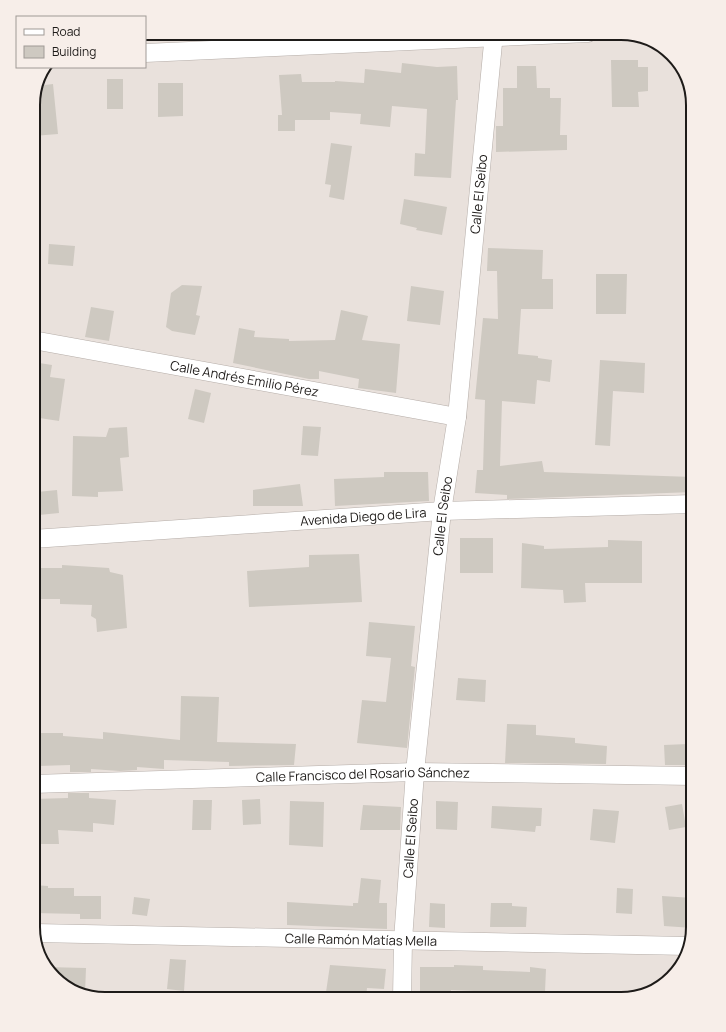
<svg xmlns="http://www.w3.org/2000/svg" width="726" height="1032" viewBox="0 0 726 1032" font-family="Manrope,sans-serif">
  <rect width="100%" height="100%" fill="#e9e1dc"/>
  <path fill="#cec9c1" d="M611 60H638V67H648V91L638 92 639 107H612Z
    M402 63 437 67 457 66 458 100H456L451 178 414 176 415 153 425 154 427 109 392 106 390 127 360 124 361 114 330 112V120H295V131H278V115H282L279 75 301 74 302 82H335V81L364 83 365 69 401 73Z
    M517 66H536L537 88H550V98H561L560 135H567V150L496 152V126H503V88H517Z
    M107 79H123V109H107Z
    M158 83H183V116L158 117Z
    M53 84 58 134 33 136V100L37 86Z
    M331 143 352 146 344 200 329 197 331 185 325 184Z
    M404 199 447 207 442 235 416 230 417 228 400 224Z
    M49 244 75 246 73 266 48 264Z
    M488 248 543 250 542 279H553V309H521L518 354 538 356V358L552 360 550 382 537 380 535 404 502 401 500 466 542 461 544 472 693 477V492L507 499V495L475 493 477 470H483L485 400 475 399 483 318 498 319 497 271H487Z
    M596 274H627L626 314H596Z
    M182 285 202 286 196 315 200 316 195 335 172 331 166 327 171 293Z
    M411 286 444 291 440 325 407 321Z
    M91 307 114 311 109 341 85 337Z
    M341 310 368 316 362 340 400 344 396 393 358 388 359 379 319 371V379H309L233 363 239 328 255 331 254 337 289 339V341L335 340Z
    M600 360 645 363 644 393 613 391 610 446 595 445Z
    M33 362 52 365 50 377 65 379 59 421 33 417Z
    M195 389 211 393 204 423 188 419Z
    M303 426 321 427 318 456 301 455Z
    M127 427 129 457 120 458 123 491 98 492V497L72 496 73 436 106 437 109 428Z
    M384 472H428L429 501 335 506 334 479 384 477Z
    M300 484 303 506H253V490Z
    M57 490 59 513 39 515 37 492Z
    M460 538H493V573H460Z
    M608 540 642 541V583H585L586 602 564 603 563 590 521 588 522 543 544 546V549L608 547Z
    M359 554 362 602 249 607 247 571 309 567V555Z
    M62 565 109 568 110 572 123 575 127 628 97 632 96 619 91 616 92 605 60 604V599H33V568H62Z
    M369 622 415 626 411 666 415 667 407 748 357 743 362 700 386 702 391 658 366 656Z
    M458 678 486 680 485 702 456 700Z
    M181 696 219 697 217 742 296 744 294 765 229 766V762L164 760V769L137 767V770L120 771 91 769V772H70V765L38 766 37 733H63V736L103 739V732L180 740Z
    M507 724 536 725V735L575 738V743L607 746 606 764 505 763Z
    M688 744 689 765H665L664 745Z
    M68 793H89V798L116 800 114 825 93 823V832L58 830 59 844H33V799L68 798Z
    M260 799 261 824 243 825 242 800Z
    M193 800H212L211 830H192Z
    M290 801 324 802 323 847 289 845Z
    M436 801 458 802 457 830 436 829Z
    M682 804 686 827 669 830 665 807Z
    M363 805 401 807 400 830H360Z
    M492 806 542 808 541 826H536L535 832 491 828Z
    M593 809 619 811 615 843 590 840Z
    M361 878 381 880 379 903H387V929L287 925V902L353 906V903H358Z
    M33 885 48 886V888H74V896H101V919H80V914L33 913Z
    M617 888 633 889 632 914 616 913Z
    M662 896 693 898V928L664 926Z
    M134 897 150 899 147 916 132 914Z
    M430 903 445 904V928L429 927Z
    M491 903H512V906L527 907 526 927H490Z
    M170 959 186 960 184 991 167 989Z
    M330 965 386 969 384 989 367 988 366 999H325Z
    M454 965 483 966V970L530 972V967L546 969 545 992 519 991V999H496L497 992 451 990V999H420V967H454Z
    M46 967 86 968 85 994 69 989Z"/>
  <g fill="none" stroke-linecap="round" stroke-linejoin="round">
    <defs>
      <g id="street">
        <path d="M145 53 588 33"/>
        <path id="s1" d="M33 340 457 417"/>
        <path id="s2" d="M33 539 442 511 693 504"/>
        <path id="s3" d="M33 784 415 772 693 776"/>
        <path id="s4" d="M35 933 688 946"/>
        <path id="s5" d="M402 999 403 940 415 772 442 511 457 417 494 33"/>
      </g>
    </defs>
    <use href="#street" stroke="#b5ada8" stroke-width="19"/>
    <use href="#street" stroke="#fff" stroke-width="18"/>
  </g>
  <g text-anchor="middle" dominant-baseline="central" stroke-width="3.5" stroke-linejoin="round" paint-order="stroke">
    <g font-size="13" fill="#1e1b19" stroke="#f7eee9">
      <text stroke="none"><textPath href="#s5" startOffset="809">Calle El Seibo</textPath></text>
      <text stroke="none"><textPath href="#s1" startOffset="215">Calle Andrés Emilio Pérez</textPath></text>
      <text stroke="none"><textPath href="#s2" startOffset="331">Avenida Diego de Lira</textPath></text>
      <text stroke="none"><textPath href="#s5" startOffset="485">Calle El Seibo</textPath></text>
      <text stroke="none"><textPath href="#s3" startOffset="330">Calle Francisco del Rosario Sánchez</textPath></text>
      <text stroke="none"><textPath href="#s5" startOffset="161">Calle El Seibo</textPath></text>
      <text stroke="none"><textPath href="#s4" startOffset="326">Calle Ramón Matías Mella</textPath></text>
    </g>
  </g>
  <path d="M0 0H726V1032H0ZM105 40H621A65 65 0 0 1 686 105V927A65 65 0 0 1 621 992H105A65 65 0 0 1 40 927V105A65 65 0 0 1 105 40Z" fill="#f7eee9" fill-rule="evenodd"/>
  <path fill="none" stroke="#1e1b19" stroke-width="2" d="M105 40H621A65 65 0 0 1 686 105V927A65 65 0 0 1 621 992H105A65 65 0 0 1 40 927V105A65 65 0 0 1 105 40Z"/>
  <rect x="16" y="16" width="130" height="52" fill="#f7eee9" stroke="#a09a96"/>
  <rect x="24" y="29" width="20" height="6" fill="#ffffff" stroke="#a09a96"/>
  <text x="52" y="36" font-size="12" fill="#1e1b19">Road</text>
  <rect x="24" y="46" width="20" height="12" fill="#cec9c1" stroke="#a09a96"/>
  <text x="52" y="56" font-size="12" fill="#1e1b19">Building</text>
</svg>
